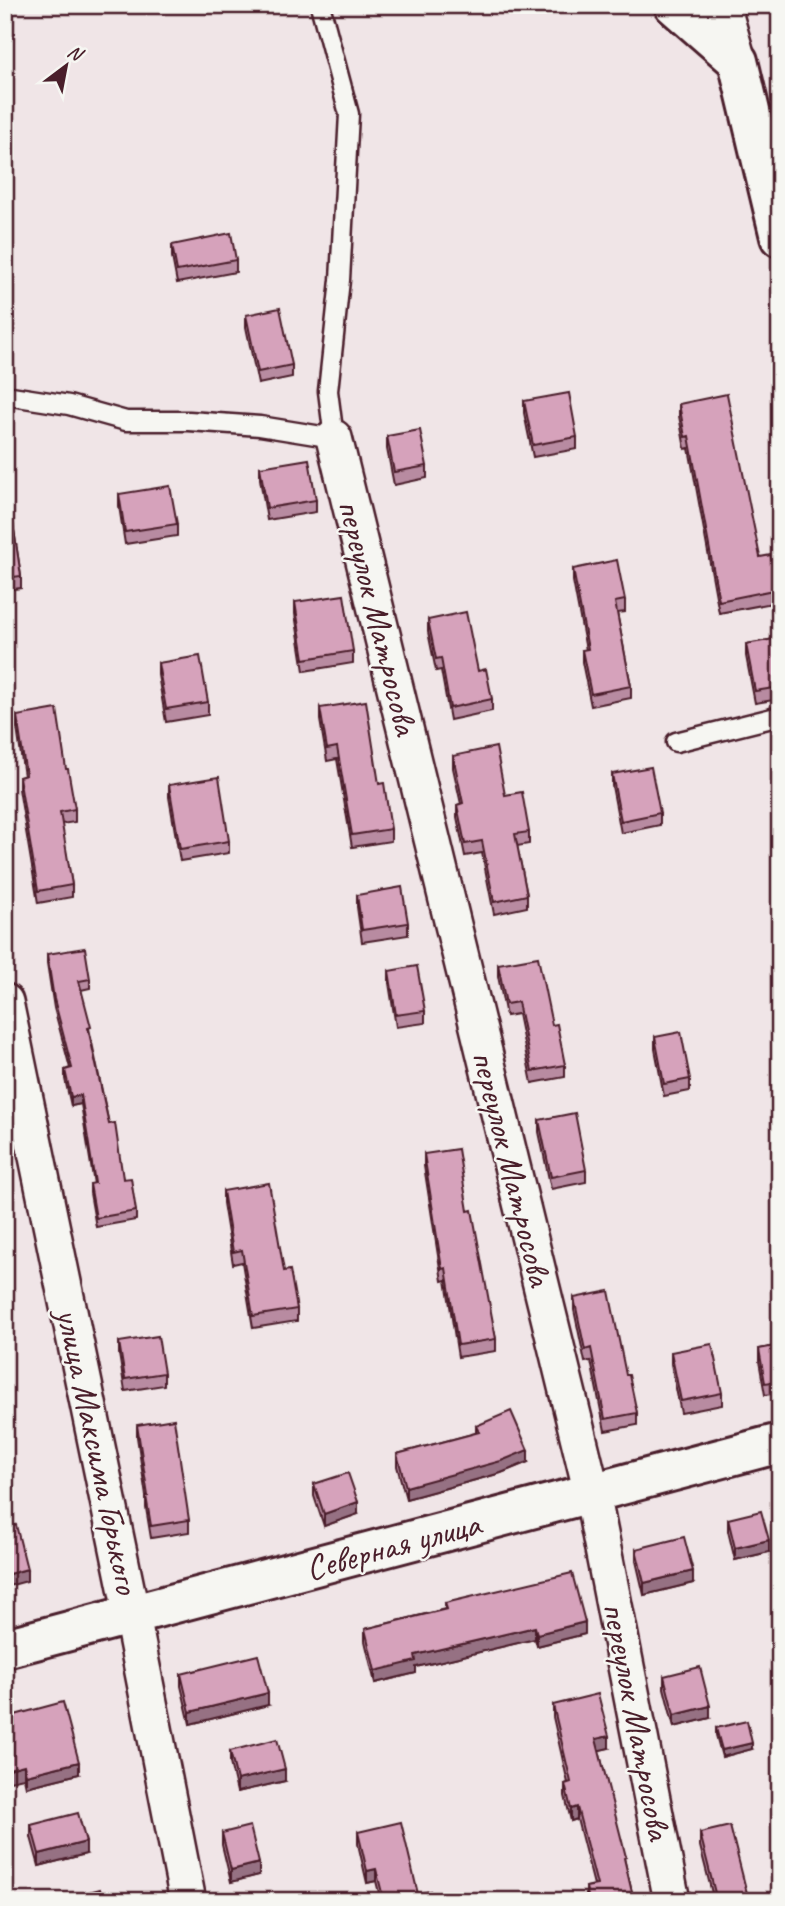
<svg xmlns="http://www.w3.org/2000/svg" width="785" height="1906" viewBox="0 0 785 1906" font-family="Caveat,sans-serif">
  <rect width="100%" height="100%" fill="#f0e5e7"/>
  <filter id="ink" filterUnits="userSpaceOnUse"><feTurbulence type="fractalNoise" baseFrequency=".0143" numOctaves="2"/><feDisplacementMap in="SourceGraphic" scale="14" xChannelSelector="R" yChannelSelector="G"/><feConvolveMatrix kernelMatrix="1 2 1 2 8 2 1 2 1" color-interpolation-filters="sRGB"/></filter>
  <g filter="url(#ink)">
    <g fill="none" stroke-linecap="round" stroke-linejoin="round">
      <defs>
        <path id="lane" d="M5 395 69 405 126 421H189L260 426 334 438 328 391 340 280 349 114 320 5
          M676 742 780 716"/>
        <path id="street" d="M722 5 738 61
          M334 438 592 1493 672 1901
          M5 1002 132 1616 188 1901"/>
        <path id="secondary" d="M674 5 738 61 780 237
          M5 1648 780 1443"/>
      </defs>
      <use href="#lane" stroke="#4a1f2b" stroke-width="23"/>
      <use href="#street" stroke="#4a1f2b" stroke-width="40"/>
      <use href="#secondary" stroke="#4a1f2b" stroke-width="44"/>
      <use href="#lane" stroke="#f6f6f2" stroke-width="18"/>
      <use href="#street" stroke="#f6f6f2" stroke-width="35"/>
      <use href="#secondary" stroke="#f6f6f2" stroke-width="38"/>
    </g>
    <path fill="#b88ba1" stroke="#4a1f2b" stroke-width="2" d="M172 245 236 260V272L177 283 172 257Z
      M246 315 292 365V377L258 384 246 327Z
      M524 401 577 437V449L533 457 524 413Z
      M679 404 778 589V602L719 613 689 448 685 449 679 416Z
      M387 436 427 466V478L394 485 387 449Z
      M260 467 316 500V512L267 520 260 479Z
      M5 471 21 576V588L5 590Z
      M119 494 177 524V536L125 544 119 506Z
      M573 569 625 600V612L617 613 631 686V698L591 706 582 662V650H586L573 581Z
      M295 602 353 651V663L304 671 295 614Z
      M428 620 478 671 492 699V711L450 720 441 670 436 671 428 632Z
      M780 638V699L755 703 746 656V644Z
      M158 663 208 702V715L166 722 158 675Z
      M320 708 391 829V841L352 847 337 759 327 761 320 720Z
      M17 716 66 769 75 809V822L61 824 72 885V897L38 903 19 789V777L24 776 17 728Z
      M453 756 505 795 529 832V844L517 846 527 895V907L494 914 482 853 465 856 457 817V805L461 804 453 768Z
      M612 774 660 813V825L621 833 612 786Z
      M169 785 229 841V853L180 861 169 797Z
      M357 895 408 923V935L362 942 357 907Z
      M47 954 90 979V988L81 990 109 1124 123 1179 136 1211V1220L96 1227 90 1193V1184H94L81 1104 71 1106 65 1079V1070L70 1068 54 1008 47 963Z
      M498 964 552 1025 565 1065V1077L532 1083 518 1014 506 1016 498 976Z
      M389 971 425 1011V1023L396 1027 389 983Z
      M655 1037 690 1079V1091L664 1096 655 1049Z
      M539 1120 586 1170V1182L551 1189 539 1132Z
      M424 1154 468 1211 496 1339V1351L458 1357 446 1280 442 1281 424 1166Z
      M223 1191 284 1271 297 1309V1321L253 1328 242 1262 233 1264 223 1203Z
      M574 1298 626 1375 637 1413V1425L605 1431 591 1361 585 1362 574 1310Z
      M119 1342 164 1373V1385L125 1391 119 1354Z
      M780 1345V1393L765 1395 759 1361V1349Z
      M671 1352 722 1393V1405L681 1413 671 1364Z
      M137 1425 189 1520V1532L151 1538 146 1508V1496L137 1437Z
      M476 1426 528 1462 501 1473 406 1499 397 1466V1454L476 1433Z
      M314 1484 358 1514 324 1526 314 1496Z
      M728 1519 769 1552 735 1560 728 1531Z
      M636 1549 693 1583 644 1595 636 1561Z
      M445 1603 585 1634 537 1646 535 1639 416 1667V1673L375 1683 365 1641V1629L445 1609Z
      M181 1674 268 1705 190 1724 181 1686Z
      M664 1676 710 1718 674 1727 664 1688Z
      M553 1705 609 1748 599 1750 634 1901H586V1887L594 1885 577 1819 571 1821 565 1796V1784L568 1783 553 1717Z
      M11 1716 79 1774 26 1787 11 1721Z
      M716 1728 752 1749 722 1757 716 1735Z
      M230 1751 285 1781 237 1792 230 1763Z
      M31 1825 86 1854 39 1866 31 1837Z
      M358 1832 418 1894 432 1901H381L376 1881 367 1883 358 1844Z
      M222 1833 259 1875 231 1882 222 1845Z
      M700 1833 749 1901H714L700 1846Z"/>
    <path fill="#967183" stroke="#4a1f2b" stroke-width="2" d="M81 1095V1104L71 1106V1097Z
      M528 1450V1462L501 1473 406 1499V1487Z
      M7 1470V1482L5 1483V1471Z
      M358 1502V1514L324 1526V1514Z
      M769 1540V1552L735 1560V1548Z
      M27 1569V1581L5 1587V1575Z
      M693 1571V1583L644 1595V1583Z
      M585 1622V1634L537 1646V1634Z
      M535 1627V1639L416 1667V1673L375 1683V1671L415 1655Z
      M268 1693V1705L190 1724V1712Z
      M710 1706V1718L674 1727V1715Z
      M609 1736V1748L596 1751V1739Z
      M752 1743V1749L722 1757V1750Z
      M79 1762V1774L26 1787V1775Z
      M24 1765V1778L5 1782V1770Z
      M285 1769V1781L237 1792V1780Z
      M577 1807V1819L571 1821V1809Z
      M86 1842V1854L39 1866V1854Z
      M259 1863V1875L231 1882V1870Z
      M376 1869V1881L367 1883V1871Z"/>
    <path fill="#d6a2bb" stroke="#4a1f2b" stroke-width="2" d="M231 233 236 260 177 271 172 245Z
      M280 308 292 365 258 372 246 315Z
      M569 393 577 437 533 445 524 401Z
      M727 394 760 557 771 555 778 589 719 601 689 436 685 437 679 404Z
      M420 430 427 466 394 472 387 436Z
      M309 459 316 500 267 508 260 467Z
      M5 471 21 576 5 578Z
      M170 486 177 524 125 532 119 494Z
      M617 560 625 600 615 602 631 686 591 694 582 650 588 649 573 569Z
      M344 595 353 651 304 659 295 602Z
      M466 612 478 671 486 669 492 699 450 708 441 658 436 659 428 620Z
      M780 638V687L755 691 746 644Z
      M200 656 208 702 166 709 158 663Z
      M366 701 379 784 384 783 391 829 352 835 337 747 327 749 320 708Z
      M57 709 66 769H68L75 809 60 812 72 885 38 891 19 777 26 775 17 716Z
      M496 747 505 795 522 792 529 832 515 834 527 895 494 902 482 841 465 844 457 805 463 803 453 756Z
      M651 767 660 813 621 821 612 774Z
      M219 777 229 841 180 849 169 785Z
      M402 887 408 923 362 930 357 895Z
      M85 948 90 979 79 981 91 1027 88 1028 109 1124 115 1123 123 1179 131 1178 136 1211 96 1218 90 1184 95 1183 81 1095 71 1097 65 1070 72 1068 54 999 47 954Z
      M538 957 552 1025 557 1024 565 1065 532 1071 518 1002 506 1004 498 964Z
      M417 966 425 1011 396 1015 389 971Z
      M681 1032 690 1079 664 1084 655 1037Z
      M575 1113 586 1170 551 1177 539 1120Z
      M458 1149 468 1211 472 1210 496 1339 458 1345 446 1268 442 1269 424 1154Z
      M269 1183 284 1271 290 1270 297 1309 253 1316 242 1250 233 1252 223 1191Z
      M609 1291 626 1375H629L637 1413 605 1419 591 1348 585 1350 574 1298Z
      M158 1336 164 1373 125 1379 119 1342Z
      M712 1344 722 1393 681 1401 671 1352Z
      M780 1345V1381L765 1383 759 1349Z
      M511 1411 528 1450 501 1461 406 1487 397 1454 479 1432 476 1426Z
      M174 1419 189 1520 151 1526 146 1496H148L137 1425Z
      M348 1473 358 1502 324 1514 314 1484Z
      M761 1511 769 1540 735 1548 728 1519Z
      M16 1525 27 1569 5 1575V1528Z
      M684 1537 693 1571 644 1583 636 1549Z
      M572 1573 585 1622 537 1634 535 1627 415 1655 416 1661 375 1671 365 1629 447 1609 445 1603Z
      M258 1655 268 1693 190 1712 181 1674Z
      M700 1667 710 1706 674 1715 664 1676Z
      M598 1694 609 1736 596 1739 626 1857 624 1858 634 1901H589L586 1887 597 1885 577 1807 571 1809 565 1784 571 1782 553 1705Z
      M63 1702 79 1762 26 1775 24 1765 5 1770V1722L12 1720 11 1716Z
      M747 1721 752 1743 722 1750 716 1728Z
      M277 1739 285 1769 237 1780 230 1751Z
      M78 1813 86 1842 39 1854 31 1825Z
      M401 1822 418 1894 430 1891 432 1901H384L376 1869 367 1871 358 1832Z
      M250 1826 259 1863 231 1870 222 1833Z
      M730 1826 749 1901H717L700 1833Z
      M100 1889 103 1901H60L59 1900Z"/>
  </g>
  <g text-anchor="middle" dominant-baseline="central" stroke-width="5" stroke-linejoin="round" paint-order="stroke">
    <g font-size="35" fill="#4a1f2b" stroke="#f6f6f2">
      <text transform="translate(378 617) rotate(76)">переулок Матросова</text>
      <text transform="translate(512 1168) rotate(76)">переулок Матросова</text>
      <text transform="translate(98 1451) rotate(78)">улица Максима Горького</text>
      <text transform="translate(393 1546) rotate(-15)">Северная улица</text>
      <text transform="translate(637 1721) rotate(79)">переулок Матросова</text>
    </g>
  </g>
  <rect width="785" height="1906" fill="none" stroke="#f6f6f2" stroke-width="28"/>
  <rect x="14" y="14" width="757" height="1878" fill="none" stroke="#4a1f2b" stroke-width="2.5" filter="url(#ink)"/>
  <g transform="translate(66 66) rotate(32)" stroke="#f6f6f2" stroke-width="5" paint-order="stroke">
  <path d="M0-5L12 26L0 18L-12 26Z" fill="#4a1f2b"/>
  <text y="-10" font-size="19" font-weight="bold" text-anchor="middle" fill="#4a1f2b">N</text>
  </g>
</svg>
